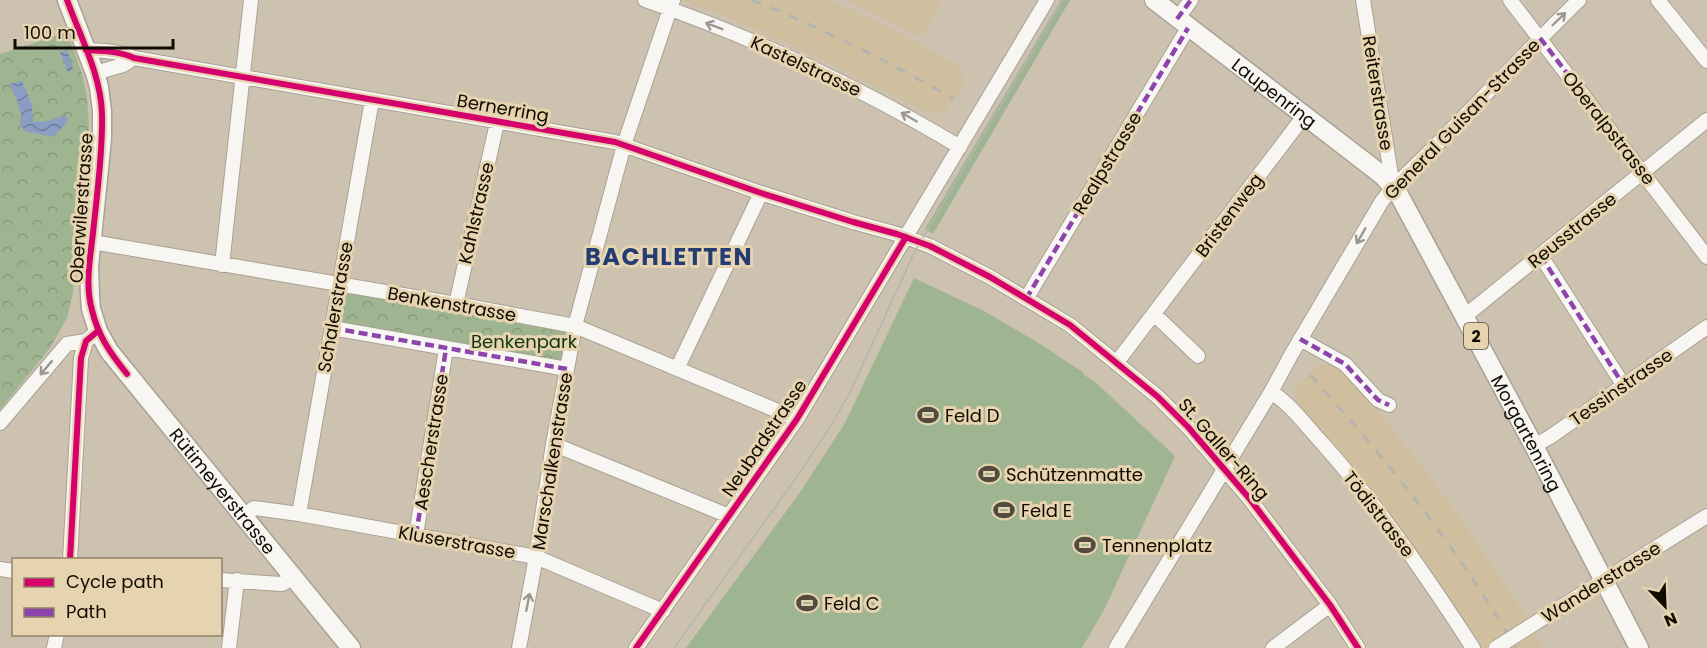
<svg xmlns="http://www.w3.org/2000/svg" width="1707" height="648" viewBox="0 0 1707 648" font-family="Poppins,sans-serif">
  <defs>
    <pattern id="park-crowns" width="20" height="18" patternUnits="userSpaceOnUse" patternTransform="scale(1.5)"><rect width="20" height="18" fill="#9fb591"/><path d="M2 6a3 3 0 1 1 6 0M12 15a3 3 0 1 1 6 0" fill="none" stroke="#889a7b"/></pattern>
    <pattern id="water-waves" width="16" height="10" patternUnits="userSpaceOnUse" patternTransform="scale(1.5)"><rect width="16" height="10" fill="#8a9dc3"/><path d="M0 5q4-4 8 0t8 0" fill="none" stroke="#6f7e9c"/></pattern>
  </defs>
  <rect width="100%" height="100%" fill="#ccc2af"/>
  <path fill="#d0bf9f" d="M680 0H830L890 28 954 63 960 69 963 80V84L948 110 939 114 933 113 925 111 794 46 722 15Z
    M847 0H942L921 38Z
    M1326 364 1335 366 1343 372 1385 420 1434 482 1464 524 1522 610 1544 648H1481L1442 588 1397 525 1371 492 1300 410 1296 402 1295 394 1297 386 1317 366Z"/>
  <path fill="#9fb591" d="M1061 0H1070L933 234 925 229Z
    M914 278 984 311 1037 342 1084 373V375L1094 381 1175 456 1105 608 1082 648H686L801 491 845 423Z"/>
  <path fill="url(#park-crowns)" d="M67 32 82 74 87 97 89 125 73 293 67 318 50 348 0 410V54Z
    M340 286 572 325 564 373 332 332Z"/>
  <path fill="url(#water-waves)" d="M67 50 73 68 68 73 60 52Z
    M22 81 32 105 33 122 48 121 65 115 68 120C65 127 58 130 54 137L25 131 20 125 21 115 17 100 9 84Z"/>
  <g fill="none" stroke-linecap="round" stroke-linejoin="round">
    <defs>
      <path id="minor" d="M645 0C755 38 860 87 960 147
        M1363 0 1393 187
        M1510 0 1707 257
        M1658 0 1707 61
        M1177 19 1191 0
        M86 50C103 51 119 51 134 58L615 142 761 193 853 222 897 234 930 246 990 277 1070 325 1158 397 1188 427 1249 498 1330 605 1358 648
        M95 73 123 65 134 58
        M92 242 456 304 575 326 797 419
        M1541 256 1624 386
        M222 265 251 0
        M1026 299 1188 28
        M456 304 497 123
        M1154 314 1198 356
        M1465 316 1707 120
        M332 328 567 369
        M1300 339 1345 364 1378 400 1389 405
        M1117 362 1304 116
        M677 369 761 193
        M1271 392C1292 405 1306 426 1323 444 1379 507 1427 577 1473 648
        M0 423 67 344 86 341
        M553 444 729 516
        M1534 446 1550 437 1707 327
        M299 514 372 100
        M244 516 254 508 299 514 536 557 663 611
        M416 535 446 349
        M70 560 81 358 86 341 98 331
        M0 569 14 571
        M220 580 282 584 293 577
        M1532 625 1707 516
        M54 648 57 634
        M229 648 237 580
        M519 648 536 557 553 444 575 326 624 145 673 0
        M636 648 797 419 1047 0
        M1116 648 1271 392 1291 355 1382 201C1400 178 1423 160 1443 138 1488 92 1533 45 1579 0
        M1273 648 1330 605"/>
      <g id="major">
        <path id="s1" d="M67 0 95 73 99 87 102 111V139L89 267 90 296 91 309 98 331 109 351 351 648"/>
        <path id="s2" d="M1154 0 1369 165 1383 176 1398 193 1534 446 1639 648"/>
      </g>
    </defs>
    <use href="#minor" stroke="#a9a193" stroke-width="16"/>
    <use href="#major" stroke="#a9a193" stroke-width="21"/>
    <use href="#minor" stroke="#f7f6f3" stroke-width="14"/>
    <use href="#major" stroke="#f7f6f3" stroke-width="18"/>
    <path stroke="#b6b4ae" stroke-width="1.5" d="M674 648 801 471 832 424 851 390 915 251 1063 0"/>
    <path stroke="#b6b4ae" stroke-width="3" stroke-dasharray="10 10" stroke-linecap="butt" d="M752 0C822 28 889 62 954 99
      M1310 375C1387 459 1458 549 1516 648"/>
    <defs>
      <path id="minor-bridge" d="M1496 648 1532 625"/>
    </defs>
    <use href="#minor-bridge" stroke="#a9a193" stroke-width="16" stroke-linecap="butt"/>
    <use href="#minor-bridge" stroke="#f7f6f3" stroke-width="14"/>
    <path stroke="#8e44ad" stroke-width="4.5" stroke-dasharray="9 4.5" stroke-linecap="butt" d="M1177 19 1191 0
      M1540 38 1643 173
      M1541 256 1624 386
      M1026 299 1188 28
      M332 328 567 369
      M1300 339 1345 364 1378 400 1389 405
      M416 535 446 349"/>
    <defs>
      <path id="cycleway" d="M67 0C80 36 101 75 102 114 103 152 97 194 93 233 90 258 85 286 92 310 98 336 111 354 127 374
        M86 50C103 51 119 51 134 58L615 142 761 193 853 222 897 234 930 246 990 277 1070 325 1158 397 1188 427 1249 498 1330 605 1358 648
        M70 560 81 358 86 341 98 331
        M636 648 797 419 906 237"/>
    </defs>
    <use href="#cycleway" stroke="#e6d3af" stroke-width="10"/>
    <use href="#cycleway" stroke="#d6006c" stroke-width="6"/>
  </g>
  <defs><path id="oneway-shaft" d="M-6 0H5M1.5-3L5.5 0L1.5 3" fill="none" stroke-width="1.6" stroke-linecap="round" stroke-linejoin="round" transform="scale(1.5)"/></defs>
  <g stroke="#9b9892">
    <use href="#oneway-shaft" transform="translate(1559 19) rotate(-44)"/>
    <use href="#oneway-shaft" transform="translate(714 26) rotate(-159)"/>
    <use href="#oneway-shaft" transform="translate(909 117) rotate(-150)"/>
    <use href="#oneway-shaft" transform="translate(1361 236) rotate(120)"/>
    <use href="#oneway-shaft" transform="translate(46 368) rotate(130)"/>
    <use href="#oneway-shaft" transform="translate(528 602) rotate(-79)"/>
  </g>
  <defs>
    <symbol id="stadium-bare" viewBox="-9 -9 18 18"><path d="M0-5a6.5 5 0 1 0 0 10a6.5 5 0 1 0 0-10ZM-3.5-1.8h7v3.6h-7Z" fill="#524b3e" stroke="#e6d3af" stroke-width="2.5" paint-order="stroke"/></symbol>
  </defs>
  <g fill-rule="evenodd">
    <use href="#stadium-bare" x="913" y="400" width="30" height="30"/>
    <use href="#stadium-bare" x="974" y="459" width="30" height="30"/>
    <use href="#stadium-bare" x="989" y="495" width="30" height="30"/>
    <use href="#stadium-bare" x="1070" y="530" width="30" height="30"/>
    <use href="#stadium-bare" x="792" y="588" width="30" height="30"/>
  </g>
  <g text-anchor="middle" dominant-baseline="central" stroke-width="6" stroke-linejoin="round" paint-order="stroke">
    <rect fill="#e6d3af" stroke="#514735" stroke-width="1.5" x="1464" y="323" width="24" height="26" rx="4.5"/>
    <g font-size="16" font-weight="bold" fill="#110b01">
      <text x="1476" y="336">2</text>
    </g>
    <g font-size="18" fill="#110b01" stroke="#e6d3af">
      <text transform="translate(806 66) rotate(25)">Kastelstrasse</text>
      <text stroke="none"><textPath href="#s2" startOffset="152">Laupenring</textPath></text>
      <text transform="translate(1378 93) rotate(81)">Reiterstrasse</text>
      <text transform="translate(503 108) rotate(10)">Bernerring</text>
      <text transform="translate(1462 119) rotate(-46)">General Guisan-Strasse</text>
      <text transform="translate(1609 128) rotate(52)">Oberalpstrasse</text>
      <text transform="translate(1107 163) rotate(-59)">Realpstrasse</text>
      <text transform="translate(81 208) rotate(-86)">Oberwilerstrasse</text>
      <text transform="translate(476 213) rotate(-77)">Kahlstrasse</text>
      <text transform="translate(1229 215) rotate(-53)">Bristenweg</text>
      <text transform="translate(1572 230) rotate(-39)">Reusstrasse</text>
      <text transform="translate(452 304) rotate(10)">Benkenstrasse</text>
      <text transform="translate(335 307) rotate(-80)">Schalerstrasse</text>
      <text transform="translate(1621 387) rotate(-35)">Tessinstrasse</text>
      <text stroke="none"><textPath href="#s2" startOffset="584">Morgartenring</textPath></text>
      <text transform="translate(764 438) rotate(-56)">Neubadstrasse</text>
      <text transform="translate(431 442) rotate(-81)">Aescherstrasse</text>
      <text transform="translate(1224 449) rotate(49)">St. Galler-Ring</text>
      <text transform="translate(552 461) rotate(-81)">Marschalkenstrasse</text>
      <text stroke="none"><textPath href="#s1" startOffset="542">Rütimeyerstrasse</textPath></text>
      <text transform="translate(1379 514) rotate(52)">Tödistrasse</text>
      <text transform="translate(457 542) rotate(10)">Kluserstrasse</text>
      <text transform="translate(1601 582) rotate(-32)">Wanderstrasse</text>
    </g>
    <g font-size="18" fill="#0d350d" stroke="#e6d3af">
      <text x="524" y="341">Benkenpark</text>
    </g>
    <g font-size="18" fill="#110b01" stroke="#e6d3af" text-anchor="start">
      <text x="945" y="415">Feld D</text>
      <text x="1006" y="474">Schützenmatte</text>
      <text x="1021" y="510">Feld E</text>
      <text x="1102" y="545">Tennenplatz</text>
      <text x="824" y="603">Feld C</text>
    </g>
    <g font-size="24" font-weight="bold" letter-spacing="1.5" fill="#233c74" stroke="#e6d3af">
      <text x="669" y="256">BACHLETTEN</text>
    </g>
  </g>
  <rect x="12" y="558" width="210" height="78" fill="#e6d3af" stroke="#918369" stroke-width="1.5"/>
  <rect x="24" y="578" width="30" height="9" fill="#d6006c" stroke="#918369" stroke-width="1.5"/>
  <text x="66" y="588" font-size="18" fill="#110b01">Cycle path</text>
  <rect x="24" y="608" width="30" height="9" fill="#8e44ad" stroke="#918369" stroke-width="1.5"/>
  <text x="66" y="618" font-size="18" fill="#110b01">Path</text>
  <g transform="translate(1665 606) rotate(157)" stroke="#e6d3af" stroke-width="4.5" paint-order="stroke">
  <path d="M0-4.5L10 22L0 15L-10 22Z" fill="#110b01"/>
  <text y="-9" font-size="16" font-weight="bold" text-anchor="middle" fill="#110b01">N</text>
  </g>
  <path d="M15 39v9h158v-9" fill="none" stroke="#110b01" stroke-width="3"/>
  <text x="24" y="39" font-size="18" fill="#110b01" stroke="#e6d3af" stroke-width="4.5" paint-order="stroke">100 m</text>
</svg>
